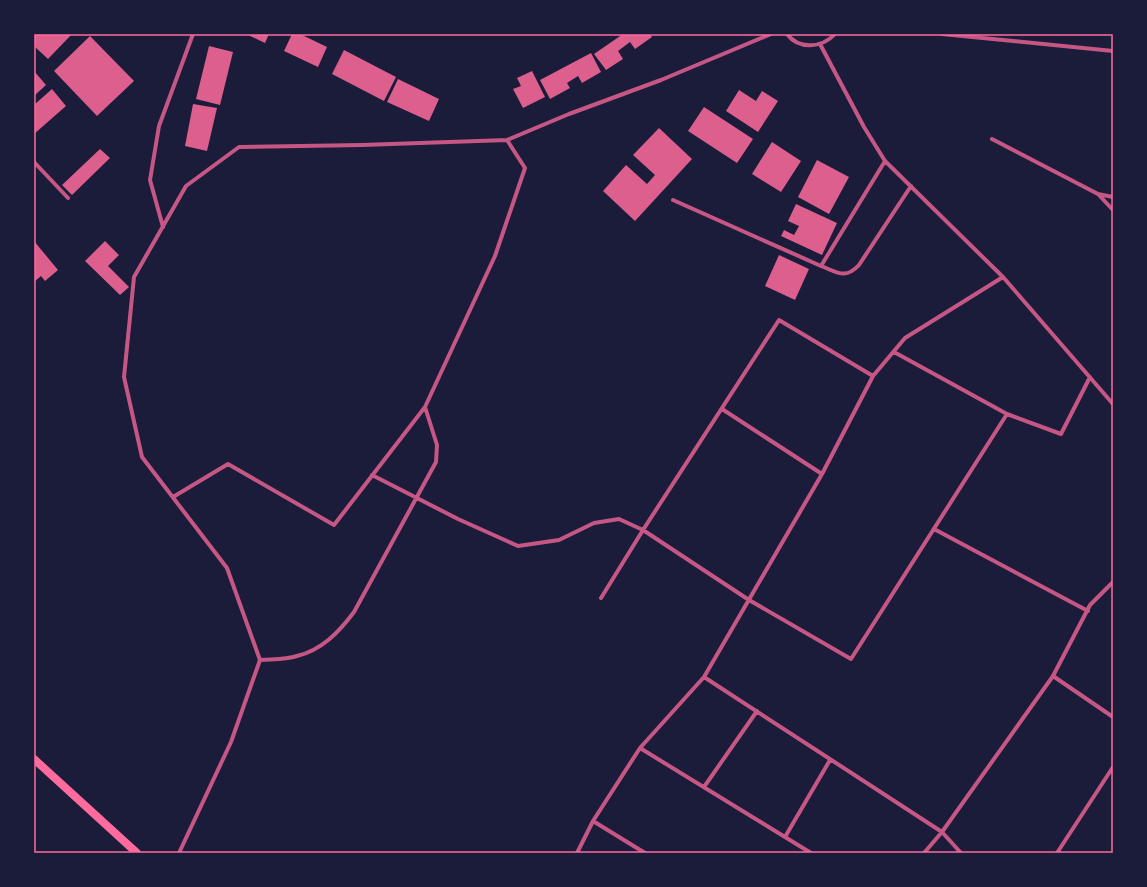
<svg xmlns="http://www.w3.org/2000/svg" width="1147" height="887" viewBox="0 0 1147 887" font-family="Arial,sans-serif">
  <rect width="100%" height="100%" fill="#1b1b3a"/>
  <path fill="#dd5f8e" d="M34 34H72L48 59 34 46Z
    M246 34H269L265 43Z
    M292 34H300L327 47 318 67 284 51Z
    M623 34H650L652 37 635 49 630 42 618 51 623 59 606 70 594 54Z
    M90 36 134 81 97 116 54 71Z
    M209 46 233 52 220 105 196 99Z
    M344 50 396 77 384 101 332 74Z
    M591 53 601 72 582 83 578 76 567 83 570 88 550 99 540 80Z
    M34 71 46 85 34 96Z
    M532 71 545 97 523 108 513 89 521 86 517 78Z
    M398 79 439 99 429 121 387 102Z
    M52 89 66 106 34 134V105Z
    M739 90 756 101 762 91 778 101 758 132 726 111Z
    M193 104 217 108 207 151 185 146Z
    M704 107 753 139 737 163 688 131Z
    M659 128 692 159 635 221 603 191 626 165 647 184 655 175 633 155Z
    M772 142 801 161 781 192 752 174Z
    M100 149 110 158 72 195 62 185Z
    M817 160 849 177 829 214 798 197Z
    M796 204 837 223 822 255 781 236 784 230 794 235 799 226 788 221Z
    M34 241 58 270 45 281 41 276 34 282Z
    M105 241 119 255 108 266 129 287 120 295 85 261Z
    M779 255 809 269 795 300 765 286Z"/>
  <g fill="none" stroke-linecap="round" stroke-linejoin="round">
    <path stroke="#c65784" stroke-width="4" d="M787 34C799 50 822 48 835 34
      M942 34 1113 51
      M820 44 864 127 885 161 1003 277 1113 404
      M992 139 1098 194 1113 210
      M34 162 68 198
      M1098 194 1113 197
      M673 200 821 266 885 161
      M163 227 150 180 159 126 193 34
      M821 266C837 272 845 280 859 265L911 186
      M894 352 1007 414
      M722 409 822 474
      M372 475 458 519 518 546 559 540 594 523 619 519 643 530 749 600 851 659 1007 414 1061 434 1090 377
      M173 497 228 464 334 525 425 407 495 256 525 168 507 140
      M934 529 1088 611
      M601 598 643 530 779 320 873 376
      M260 660C272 659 285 660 297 656 322 650 339 632 354 612L436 462 437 445 425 407
      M1053 676 1113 717
      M704 677 942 832 961 853
      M640 748 811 853
      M704 787 757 711
      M593 821 645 853
      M785 837 830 760
      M179 853 231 742 260 660 227 568 142 457 124 377 134 277 186 186 239 147 362 145 507 140 569 114 661 80 771 34
      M577 853 593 821 640 748 704 677 822 474 873 376 905 338 1003 277
      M924 853 942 832 1053 676 1090 605 1113 582
      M1057 853 1113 767"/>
    <path stroke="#ff6b9d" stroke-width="8" d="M34 759 137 853"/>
  </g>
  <rect width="1147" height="887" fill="none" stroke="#1b1b3a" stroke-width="70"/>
  <rect x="35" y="35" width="1077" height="817" fill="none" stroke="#ff6b9d" stroke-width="1.5"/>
</svg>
